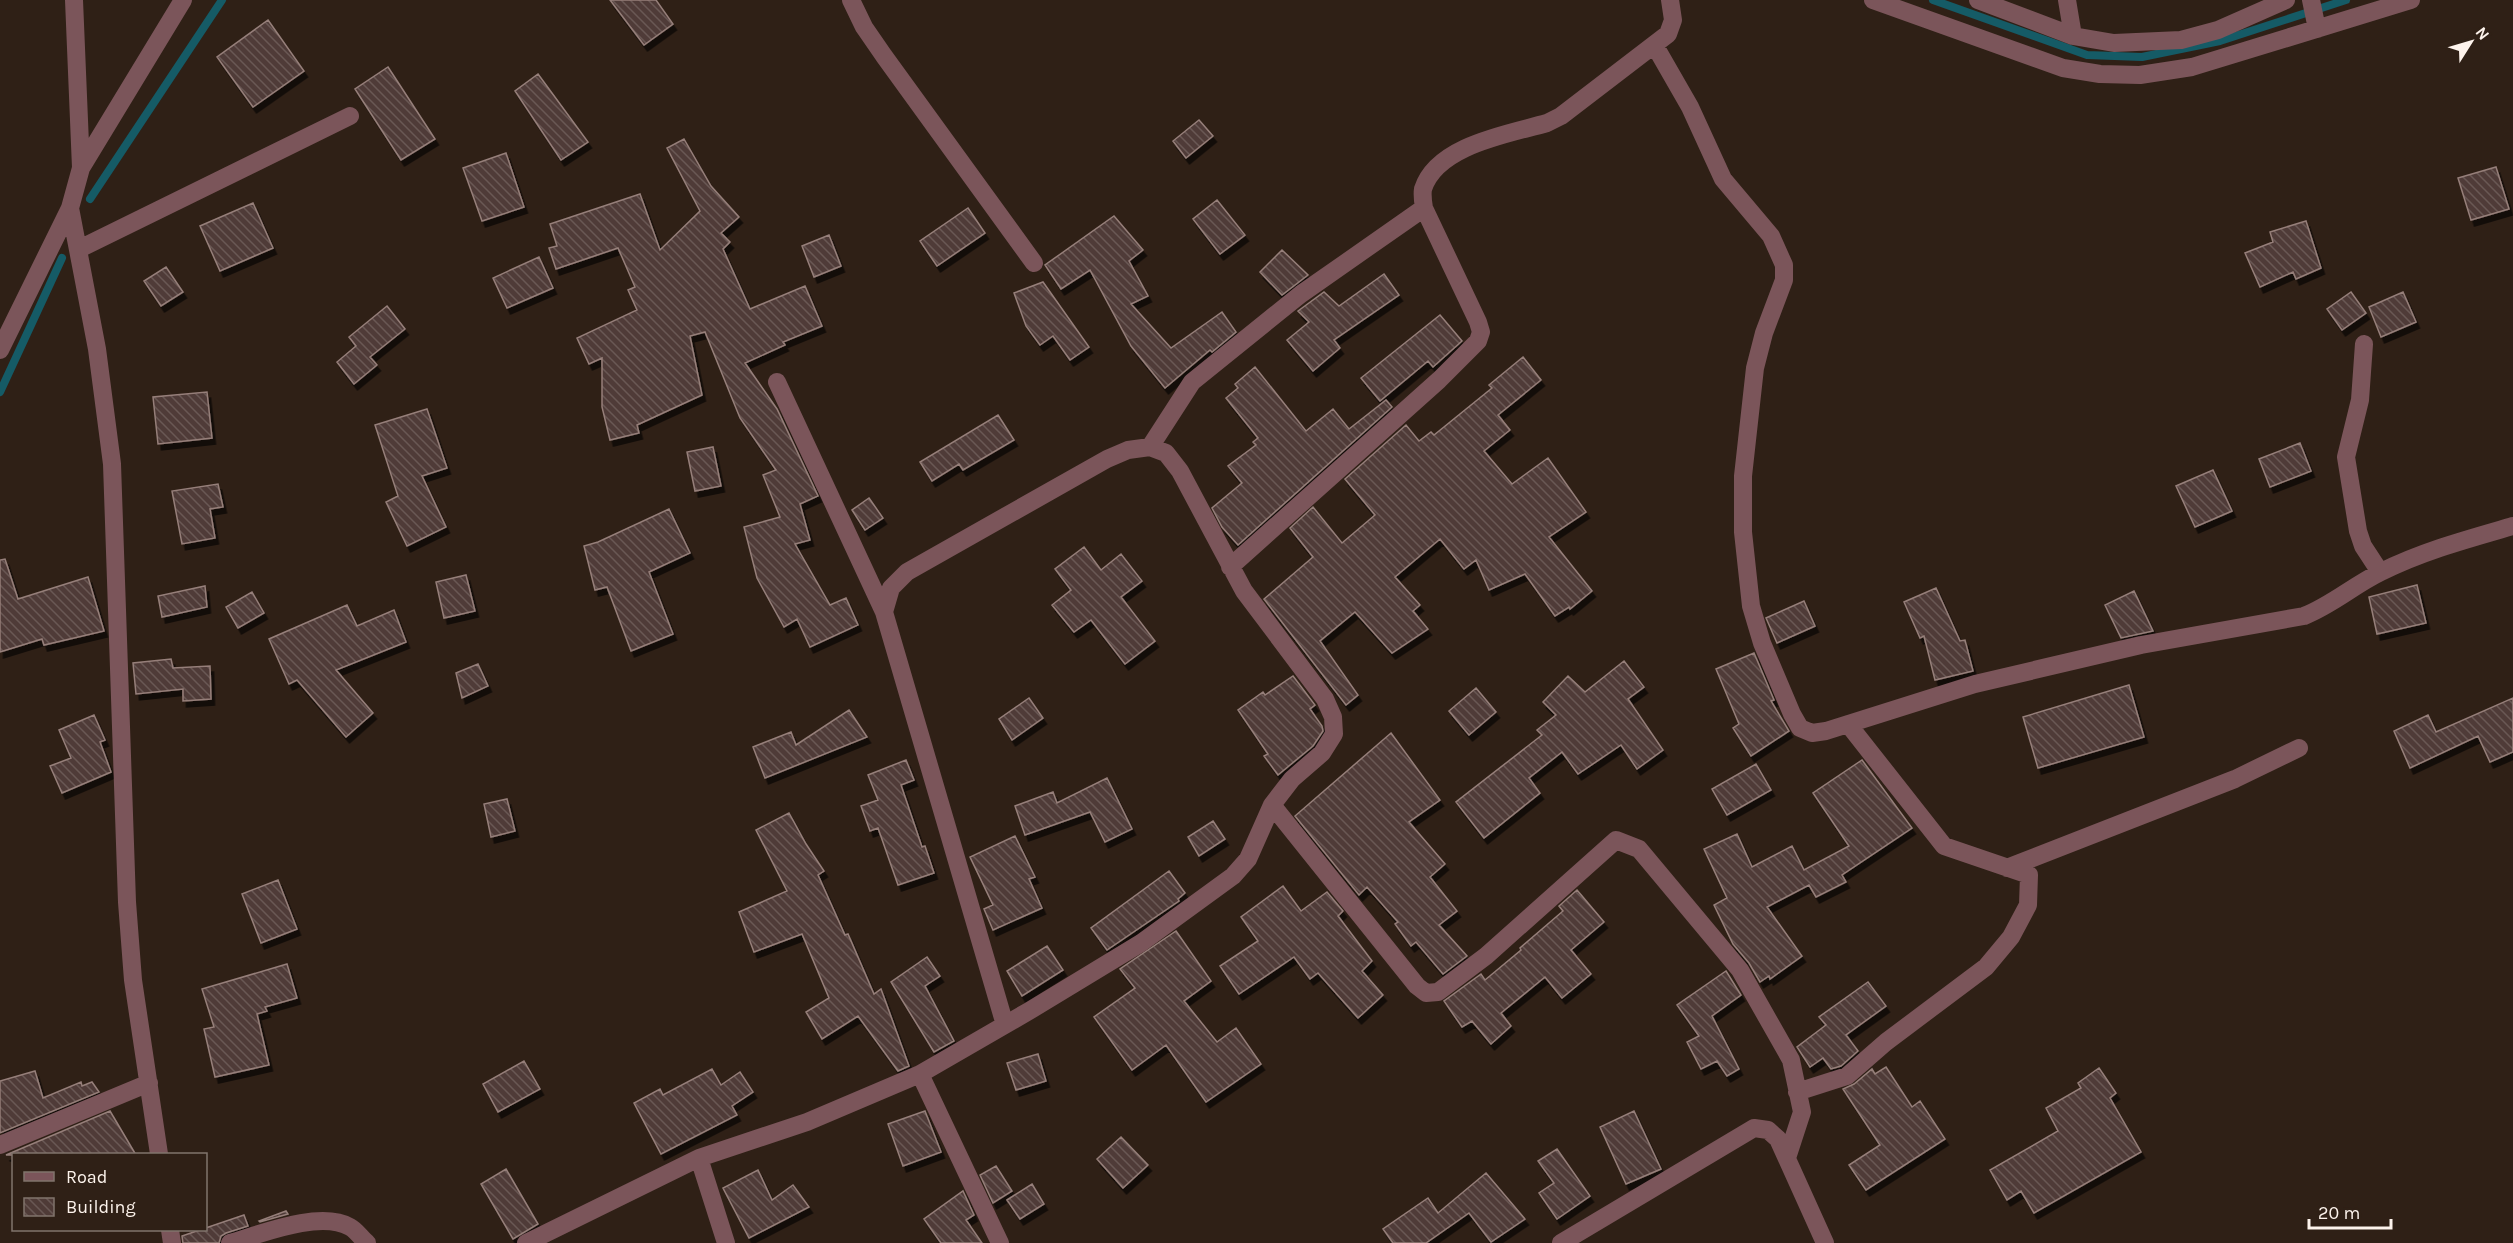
<svg xmlns="http://www.w3.org/2000/svg" width="2513" height="1243" viewBox="0 0 2513 1243" font-family="Karla,sans-serif">
  <defs>
    <pattern id="building-back-hatch" width="6" height="6" patternUnits="userSpaceOnUse" patternTransform="scale(1.5)"><rect width="6" height="6" fill="#4f3b37"/><path d="M-1 5l2 2M0 0l6 6M5-1l2 2" fill="none" stroke="#695854"/></pattern>
    <filter id="shadow"><feDropShadow dx="3.5" dy="6" stdDeviation="0" flood-color="#0009"/></filter>
  </defs>
  <rect width="100%" height="100%" fill="#2f2016"/>
  <g fill="none" stroke-linecap="round" stroke-linejoin="round">
    <path stroke="#155b66" stroke-width="8" d="M1933 0 2087 55 2142 57 2220 41 2346 0
      M90 199 222 0
      M0 392 62 258"/>
  </g>
  <path fill="url(#building-back-hatch)" stroke="#967f7a" stroke-width="1.5" filter="url(#shadow)" d="M610 0H656L673 24 644 45Z
    M268 20 304 71 253 107 217 57Z
    M388 67 435 139 401 160 355 89Z
    M538 74 588 142 561 160 515 91Z
    M1199 120 1213 136 1186 158 1173 141Z
    M684 139 711 186 739 217 721 233 730 242 723 249 750 309 805 286 822 326 783 342 785 345 745 363 777 409 818 496 800 504 810 540 795 544 830 605 846 598 858 625 810 647 797 619 784 627 757 578 744 527 780 517 763 475 776 470 740 418 705 332 690 336 702 395 637 425 639 433 610 440 602 407V358L589 364 577 338 637 310 628 290 635 287 618 248 556 269 549 248 557 246 550 224 640 194 660 250 700 211 667 148Z
    M506 153 524 207 482 221 463 168Z
    M2496 167 2509 209 2471 220 2458 178Z
    M1217 200 1245 235 1220 254 1193 219Z
    M253 203 273 248 220 271 200 226Z
    M968 208 985 233 937 266 920 241Z
    M1114 216 1143 250 1129 261 1148 296 1131 304 1171 348 1222 312 1236 332 1212 352 1210 350 1165 388 1131 346 1090 270 1061 289 1045 265Z
    M2306 221 2321 268 2296 279 2293 272 2260 287 2245 253 2273 242 2270 232Z
    M829 235 841 266 814 277 802 246Z
    M1282 250 1308 275 1282 295 1260 272Z
    M539 257 553 288 507 308 493 278Z
    M166 267 183 292 161 306 144 281Z
    M1384 274 1399 295 1334 340 1340 348 1313 371 1287 340 1309 322 1298 311 1324 292 1339 306Z
    M1043 282 1089 347 1070 360 1053 336 1040 345 1026 326 1014 293Z
    M2351 292 2366 313 2342 330 2327 309Z
    M2403 292 2416 322 2381 337 2369 307Z
    M387 306 405 329 370 357 377 365 354 384 337 362 356 346 349 337Z
    M1440 315 1462 341 1433 367 1428 361 1380 401 1361 378Z
    M1523 357 1541 380 1498 415 1510 430 1484 451 1512 484 1548 458 1586 512 1549 537 1592 591 1570 609 1569 607 1555 616 1525 574 1489 590 1476 560 1464 569 1440 539 1395 577 1420 605 1413 611 1428 629 1392 653 1355 612 1320 641 1358 695 1346 705 1264 599 1313 557 1290 528 1313 507 1342 543 1375 515 1345 479 1406 425 1419 441 1431 432 1434 435 1492 388 1489 385Z
    M1255 367 1306 431 1333 409 1349 429 1386 400 1392 407 1238 545 1222 527 1212 508 1242 483 1228 466 1256 445 1253 442 1258 438 1226 398 1238 388 1235 384Z
    M207 392 212 438 158 444 153 397Z
    M427 409 447 468 422 476 446 527 407 546 386 502 398 496 375 425Z
    M998 415 1014 440 963 470 959 464 932 481 920 462Z
    M2300 443 2311 471 2270 487 2259 459Z
    M713 447 721 486 695 491 687 452Z
    M2213 470 2232 511 2195 527 2176 486Z
    M218 484 223 507 210 509 215 538 182 544 172 491Z
    M869 498 883 518 865 530 852 510Z
    M669 509 690 553 649 572 673 634 631 651 607 587 595 590 584 546 598 542Z
    M1084 547 1101 570 1121 554 1142 581 1121 597 1155 641 1125 664 1091 620 1074 632 1052 605 1071 590 1055 569Z
    M5 559 18 599 88 577 104 631 44 645 42 639 0 652V560Z
    M466 575 475 611 444 618 436 582Z
    M2417 585 2426 623 2377 634 2369 597Z
    M205 586 207 607 162 617 158 596Z
    M1936 588 1960 641 1965 640 1973 671 1935 680 1924 636 1920 638 1904 602Z
    M2134 591 2153 631 2121 638 2105 605Z
    M252 592 264 613 238 628 226 607Z
    M1804 601 1815 626 1777 643 1766 618Z
    M347 605 357 626 394 610 406 642 336 670 373 713 346 737 297 680 289 684 269 639Z
    M1754 653 1774 700 1771 701 1789 731 1751 756 1733 728 1739 724 1716 669Z
    M171 659 173 668 210 666 211 699 183 701V689L136 694 133 663Z
    M1624 661 1644 687 1628 699 1663 750 1637 769 1621 745 1578 774 1562 752 1529 778 1540 793 1484 838 1456 802 1542 735 1537 730 1556 715 1543 702 1568 676 1585 692Z
    M478 664 488 686 462 698 456 673Z
    M1293 676 1315 705 1310 709 1322 726 1323 731 1313 746 1278 775 1264 756 1268 754 1238 710 1263 692 1265 695Z
    M2129 685 2144 737 2038 768 2023 717Z
    M1476 688 1496 712 1469 735 1449 711Z
    M1029 698 1043 718 1012 740 999 719Z
    M2513 698V752L2490 762 2478 736 2410 768 2394 731 2428 715 2436 732Z
    M849 710 867 737 765 778 753 747 791 732 796 745Z
    M94 715 105 740 100 742 111 772 62 793 50 766 71 758 59 730Z
    M1391 733 1440 800 1409 822 1445 864 1430 877 1457 911 1439 925 1467 956 1443 974 1416 942 1411 946 1395 924 1398 922 1367 887 1359 895 1295 816Z
    M906 760 914 780 901 785 922 847 925 846 934 873 898 885 878 828 870 831 861 806 878 800 868 775Z
    M1862 760 1912 828 1842 875 1846 882 1816 897 1809 885 1767 907 1802 956 1770 979 1769 976 1760 982 1749 963 1733 944 1714 905 1727 898 1704 849 1737 834 1752 867 1792 846 1804 870 1849 846 1813 793Z
    M1756 764 1771 790 1727 815 1712 789Z
    M1107 778 1132 829 1105 842 1090 812 1025 835 1015 806 1053 792 1057 803Z
    M507 799 515 831 491 837 484 804Z
    M789 813 806 844 824 871 818 875 845 935 848 934 874 994 881 989 909 1066 898 1071 858 1016 822 1039 806 1012 829 998 802 934 754 952 739 912 787 891 756 830Z
    M1213 821 1225 839 1199 856 1188 837Z
    M1015 836 1035 877 1029 879 1042 908 993 930 984 909 993 905 970 857Z
    M1169 871 1185 893 1178 899 1179 901 1107 950 1091 928Z
    M278 880 297 929 261 943 242 894Z
    M1283 886 1301 911 1327 892 1343 911 1338 916 1372 961 1362 971 1383 995 1358 1018 1318 973 1310 979 1294 957 1239 994 1220 966 1258 941 1241 917Z
    M1577 890 1604 922 1571 950 1591 974 1562 998 1545 977 1501 1013 1511 1026 1491 1044 1472 1021 1462 1027 1444 1001 1481 974 1485 980 1521 950 1520 948 1563 911 1559 906Z
    M1176 931 1211 981 1184 1001 1217 1042 1236 1028 1261 1064 1206 1102 1166 1045 1132 1070 1094 1017 1135 988 1120 969Z
    M1047 946 1063 970 1022 996 1007 971Z
    M927 957 940 976 925 986 954 1041 934 1052 891 982Z
    M287 964 297 998 265 1007 267 1011 257 1014 269 1065 215 1077 204 1029 214 1027 202 989Z
    M1726 971 1741 995 1712 1016 1739 1069 1727 1076 1717 1061 1701 1069 1687 1042 1699 1036 1677 1005Z
    M1868 982 1886 1006 1846 1035 1858 1051 1841 1066 1831 1069 1823 1058 1810 1067 1797 1047 1826 1025 1819 1017Z
    M1038 1054 1046 1081 1016 1090 1007 1063Z
    M524 1061 540 1089 498 1112 483 1084Z
    M1886 1067 1912 1107 1920 1101 1945 1139 1866 1190 1849 1165 1880 1145 1843 1089 1854 1084 1872 1069 1875 1074Z
    M2099 1068 2116 1093 2110 1098 2141 1152 2034 1213 2021 1191 2007 1200 1990 1170 2058 1131 2046 1108 2081 1088 2078 1083Z
    M712 1069 721 1085 740 1072 753 1092 732 1106 737 1115 661 1154 634 1103 660 1089 663 1095Z
    M35 1071 43 1098 81 1082 82 1086 92 1082 99 1092 0 1133V1081Z
    M110 1111 136 1155H6Z
    M925 1111 941 1152 903 1166 888 1124Z
    M1634 1111 1661 1169 1626 1184 1600 1127Z
    M1121 1137 1148 1165 1123 1188 1097 1159Z
    M1557 1149 1590 1196 1557 1219 1539 1193 1554 1183 1538 1161Z
    M996 1166 1012 1191 993 1203 980 1175Z
    M506 1169 538 1224 513 1239 481 1184Z
    M758 1170 772 1200 793 1185 809 1207 749 1238 723 1188Z
    M1486 1173 1525 1219 1491 1242 1469 1213 1426 1243H1393L1383 1229 1428 1198 1438 1213Z
    M1032 1184 1044 1204 1020 1219 1007 1200Z
    M963 1191 974 1215 966 1220 982 1243H941L924 1219Z
    M286 1211 288 1214 260 1222 259 1221Z
    M244 1215 248 1226 226 1233 221 1236 219 1243H183L182 1236Z"/>
  <g fill="none" stroke-linecap="round" stroke-linejoin="round">
    <path stroke="#7b555a" stroke-width="18" d="M74 0 81 168
      M851 0 864 27 884 56 1034 263
      M1873 0 2063 68 2100 74 2140 75 2192 67 2411 0
      M1978 0 2073 36 2114 43 2181 40 2218 30 2286 0
      M2067 0 2073 36
      M2311 0 2317 29
      M1655 46 1690 107 1723 179 1771 236 1784 265V280L1764 333 1755 368 1743 476V532L1751 606 1762 643 1792 714 1800 728 1812 733 1826 731 1975 684 2141 645 2304 616C2332 605 2354 585 2381 572 2423 551 2468 539 2513 526
      M79 249 350 116
      M2364 344 2360 400 2346 457 2358 531 2363 546 2380 572
      M0 350 70 208
      M777 382 884 612
      M1150 447 1192 382 1301 294 1424 208
      M1230 567 1439 380 1478 341 1481 332 1478 322 1424 208C1423 202 1422 195 1423 189 1437 145 1509 134 1547 123L1561 116 1668 34 1673 20 1670 0
      M1272 805 1417 986 1426 993 1438 992 1486 956 1616 840 1639 849 1740 970 1791 1060 1802 1112 1787 1158
      M2007 868 2235 779 2299 748
      M920 1074 1000 1243
      M1797 1092 1847 1076 1886 1042 1986 967 2011 937 2028 905 2029 875 1944 846 1848 724
      M0 1145 149 1083
      M159 1154 133 980 127 902 112 464 97 349 70 208 81 168 183 0
      M699 1158 726 1243
      M170 1230 172 1243
      M230 1243C261 1234 320 1210 350 1227 356 1230 361 1238 367 1243
      M526 1243 699 1158 807 1122 920 1074 1029 1011 1141 943 1233 876 1248 859 1272 805 1292 779 1322 753 1334 734 1333 717 1325 699 1244 591 1180 471 1166 453 1150 447 1128 450 1107 459 907 572 891 588 884 612 1005 1025
      M1561 1243 1754 1128 1768 1130 1778 1139 1825 1243"/>
  </g>
  <rect x="12" y="1153" width="195" height="78" fill="#2f2016" stroke="#81746c" stroke-width="1.5"/>
  <rect x="24" y="1172" width="30" height="9" fill="#7b555a" stroke="#81746c" stroke-width="1.5"/>
  <text x="66" y="1183" font-size="18" fill="#fdf3ec">Road</text>
  <rect x="24" y="1198" width="30" height="18" fill="url(#building-back-hatch)" stroke="#81746c" stroke-width="1.5"/>
  <text x="66" y="1213" font-size="18" fill="#fdf3ec">Building</text>
  <g transform="translate(2471 42) rotate(53)" stroke="#2f2016" stroke-width="4.5" paint-order="stroke">
  <path d="M0-4.5L10 22L0 15L-10 22Z" fill="#fdf3ec"/>
  <text y="-9" font-size="16" font-weight="bold" text-anchor="middle" fill="#fdf3ec">N</text>
  </g>
  <path d="M2309 1219v9h82v-9" fill="none" stroke="#fdf3ec" stroke-width="3"/>
  <text x="2318" y="1219" font-size="18" fill="#fdf3ec" stroke="#2f2016" stroke-width="4.5" paint-order="stroke">20 m</text>
</svg>
